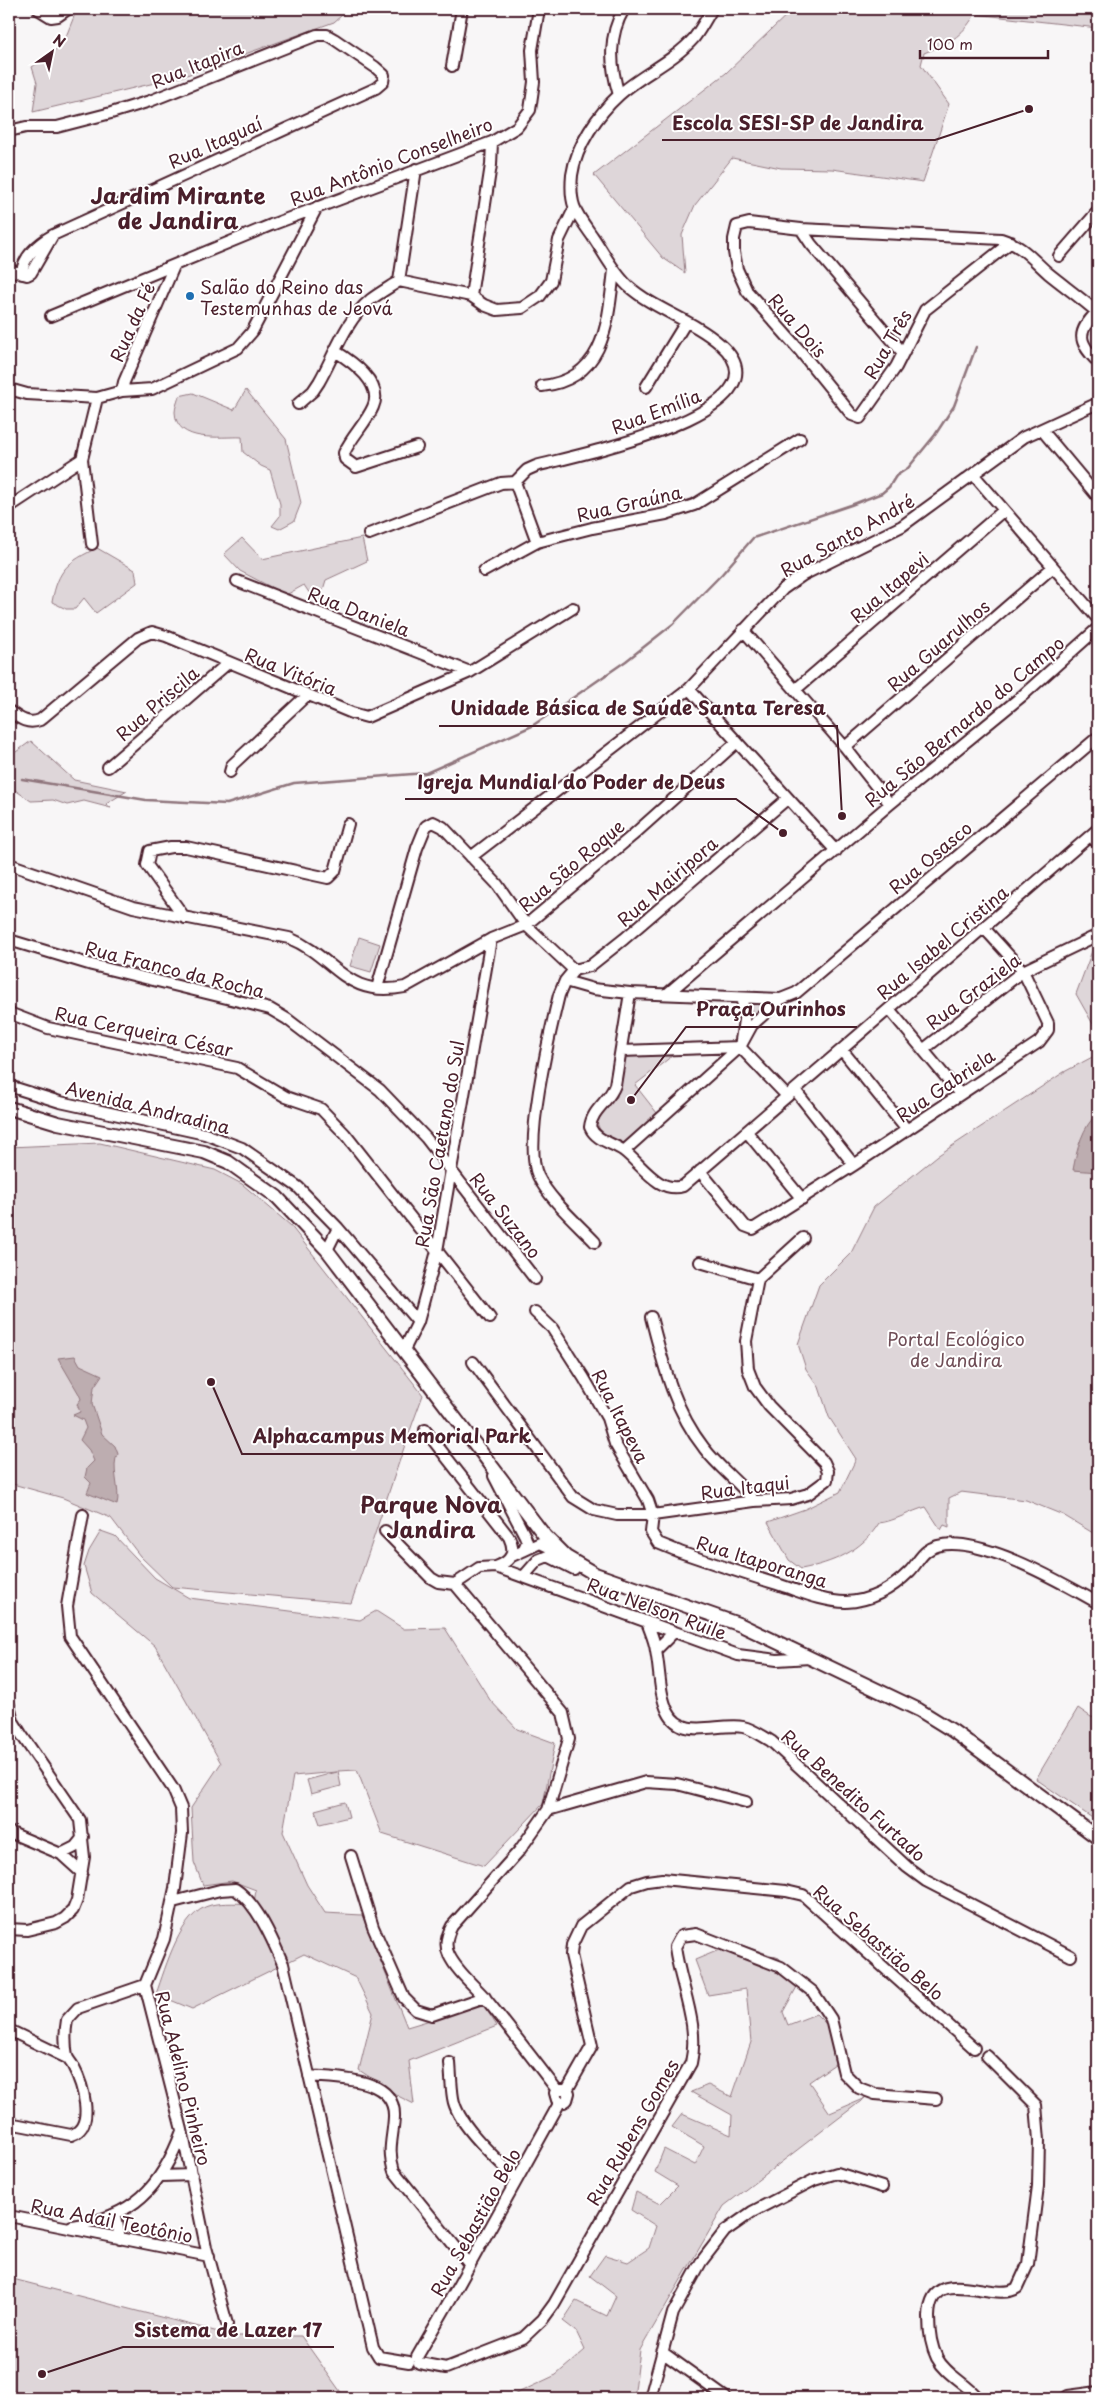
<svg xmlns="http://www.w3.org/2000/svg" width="1107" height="2407" viewBox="0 0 1107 2407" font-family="'Playpen Sans',sans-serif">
  <rect width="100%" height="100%" fill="#f8f6f7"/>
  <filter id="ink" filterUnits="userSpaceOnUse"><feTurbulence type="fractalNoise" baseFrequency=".02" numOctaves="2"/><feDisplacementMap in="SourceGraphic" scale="10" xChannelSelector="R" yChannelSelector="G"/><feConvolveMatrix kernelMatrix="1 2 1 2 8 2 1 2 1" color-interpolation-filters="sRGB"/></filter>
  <g filter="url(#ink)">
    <path fill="#ded6d9" stroke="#947a82" d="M77 9H349L334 22 184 76 33 112 37 83 32 67 63 44Z
      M793 9H1098V28L975 14C961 38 949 43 924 53L921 65 949 104 923 182 832 169 781 168 732 158 695 205 682 235 685 273 663 258 594 175 726 73Z
      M246 390 286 439 301 503 294 521 279 529 272 526 280 516V504L270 470 261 466 243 452 242 437C221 436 176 444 175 412 175 407 178 401 179 396L193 393 234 410Z
      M242 538 262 559 362 538 367 561 326 580 318 606 304 585 286 595 240 571 224 554Z
      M97 548 135 570 137 583 96 613 84 598 75 609H66L52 602C58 569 68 562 97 548Z
      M31 741 74 780 127 791 106 804 111 808 84 801 67 805 53 800 31 801 15 790 9 791V757Z
      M359 937 380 944 371 972 350 966Z
      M1098 948V1033L1076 994 1092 951Z
      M751 1003 764 1006 750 1026 747 1025 748 1007Z
      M1098 1054V1536L1063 1515 1026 1500 961 1492 949 1498V1527L944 1525 941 1530 926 1507C910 1511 896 1521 879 1523 862 1551 833 1563 801 1569L789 1560 768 1522 805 1509 840 1492 856 1459 829 1417 819 1387 806 1369 798 1344 819 1285 851 1253 874 1207 937 1156 1064 1072Z
      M627 1055 672 1056 635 1085 657 1113 625 1144 622 1145 601 1132 597 1123 606 1107 617 1097 624 1057Z
      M100 1143 215 1170 242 1184 290 1225 423 1395C397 1464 376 1534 351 1603L172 1587 140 1556 111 1518 63 1498 9 1483V1147Z
      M101 1531 115 1536 155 1578 189 1598 360 1620 376 1611 404 1629 445 1628 490 1700 517 1729 555 1743 543 1804 484 1866 382 1834 357 1770 338 1771 341 1786 311 1794 307 1780 337 1772 293 1776 283 1832 307 1885 325 1913 362 1915 407 2027 483 2004 497 2026 409 2061 414 2104 400 2097 359 2070 373 2013 356 1978 304 1954 192 2009 156 1994C166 1967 180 1912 211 1905 224 1902 240 1904 254 1903L256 1890 232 1881 203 1885 194 1862 191 1808 221 1763 155 1646 92 1593 84 1566 89 1551Z
      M1078 1708 1091 1717 1098 1718V1822L1036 1779Z
      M345 1802 349 1817 320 1824 315 1810Z
      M736 1943 779 1958 798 1985 783 2012 788 2025 816 2014 828 2026 835 2064 809 2082 830 2113 865 2098 724 2206 640 2350 634 2398H507L556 2375 585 2350 576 2331 563 2321 576 2301 607 2316 616 2296 590 2276 605 2255 628 2262 649 2248 656 2226 631 2210 636 2192 660 2204 678 2186 655 2172 664 2149 695 2165 704 2146 672 2127 682 2114 731 2135 732 2115 691 2092 708 2085 732 2097 751 2042 746 1989 708 1995 695 1960Z
      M9 2278 234 2336H301L345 2398H9Z"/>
    <path fill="#bdadb0" stroke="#8f747b" d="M1098 1113V1172L1073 1170C1077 1149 1082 1127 1098 1113Z
      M75 1356 80 1365 102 1375 94 1387 92 1404 102 1434 115 1446 118 1454C110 1465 121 1490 117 1505L87 1493 91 1483 85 1477 87 1468 94 1461 89 1450 80 1440 86 1428 83 1420 73 1415 80 1412 77 1404 81 1399 79 1394 58 1358Z"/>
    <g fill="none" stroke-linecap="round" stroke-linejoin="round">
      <path stroke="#8f747b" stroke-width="2.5" d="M22 779 146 800 227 804 294 783 426 773 532 726 626 661 673 624 722 574 753 538 851 505 882 493 889 487 896 476 908 468 935 435 954 406 976 347"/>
      <defs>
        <path id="minor" d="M38 9 51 17 58 16 68 9
          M452 66 462 9
          M619 95C610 65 608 36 624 9
          M9 131 26 127H57L111 113 150 101 317 35H327L334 39 375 67 384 75 383 82 376 88 53 235C39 243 22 257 22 274
          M801 229 811 244 903 353
          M1011 242 925 310 896 367 860 418 852 415 801 352 747 291 737 269 734 252V239L737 226 749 223 801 229 1001 239C1023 246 1031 258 1048 273 1064 286 1081 298 1097 312 1077 332 1077 341 1098 362
          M1059 256 1098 211
          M9 270 27 275 31 273 53 235
          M399 281 416 169
          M471 296 491 165 492 142
          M51 316 271 225 492 142 517 127 530 110 534 82 532 50 539 9
          M335 351C351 361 384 383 373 407 366 423 352 436 344 453L345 459 356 467 417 447
          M542 386C606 379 608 321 614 270
          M646 387 686 322
          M9 389 27 394 97 398 122 391 152 389 238 348 252 332 317 207
          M122 391 124 382 174 266
          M298 404 313 391 319 382C335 354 345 321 370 300 379 293 390 287 399 281L471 296 484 305 497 310 522 308 540 296 551 281 559 240 574 209
          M1042 430 1098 497
          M973 474 1098 619
          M515 482 537 542
          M9 507 82 459
          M369 534 501 483 515 482 527 470 536 466C571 456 798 412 720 344 693 320 655 310 628 286 613 272 604 253 593 237 576 213 569 206 572 175 576 146 598 114 619 95 642 74 673 62 694 38 701 29 706 19 712 9
          M92 544 82 459 97 398
          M484 571 537 542 592 528 666 514 694 505 800 439
          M237 581 470 672
          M743 630 845 747 890 804
          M689 689 836 851
          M795 690 1004 510
          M9 711C19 718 27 725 40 720L138 638 152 632 166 636 352 713 367 717 470 672 573 608
          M845 747 1053 567
          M108 767 228 663
          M230 772 232 765 307 695
          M1091 836 1098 844
          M471 857 689 689 783 589 803 575 902 526 1024 437 1098 403
          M9 864 133 907 289 938C336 957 344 999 405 987L491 939 526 925 632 836 737 742
          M185 918 147 865 150 851 171 847H186L328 878 335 871 348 824
          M9 940 92 965 247 1003 270 1009 287 1019 380 1090 426 1138 535 1279
          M565 981 593 989 630 993 781 999 796 993 1098 737
          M377 988 417 848 426 826 433 822 443 827 497 884 526 925 574 970
          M630 993 615 1085C609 1102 592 1109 590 1127 596 1141 613 1143 624 1151 641 1164 659 1194 683 1186L1098 829
          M667 994 890 804 1022 696 1098 628
          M889 1009 960 1094
          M9 1013 48 1028 237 1068 286 1097 321 1109 345 1134 490 1318
          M740 1047 787 1096
          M842 1050 907 1130
          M923 1050 1023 971 1098 935
          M621 1051 740 1047 745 1013 741 998
          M9 1086 60 1102 205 1134 242 1148 298 1187 338 1228 418 1322
          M795 1090 854 1165
          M747 1132 802 1199
          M624 1151 740 1047 752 1025 781 999
          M700 1171 745 1226 753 1229 854 1165 1039 1042 1048 1030V1023L1023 971 984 928
          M595 1242C577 1223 549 1199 538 1176 523 1145 550 1032 559 995L565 981 574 970 590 966 624 939 787 799
          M327 1250 338 1228
          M700 1262 758 1279
          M535 1312 552 1328 584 1378 607 1418 615 1444 648 1500 653 1515 651 1532 658 1543 680 1552C712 1563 744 1574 777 1584 799 1591 823 1602 846 1602 871 1601 893 1588 910 1571 916 1565 920 1556 927 1551 963 1524 1064 1584 1098 1603
          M651 1317C663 1363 674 1410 704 1448 718 1467 739 1482 754 1501
          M404 1350 418 1322 437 1251 491 939
          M473 1362 573 1497 594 1510 617 1515H653L754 1501 791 1499 808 1494 827 1480 828 1471 824 1462 769 1406 755 1387 748 1369 746 1341 758 1279 803 1238
          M425 1430 509 1537C516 1552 512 1561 496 1567
          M494 1476 525 1536 527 1542 523 1551 512 1556
          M83 1515 67 1606 70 1636 173 1789 181 1808 182 1833 175 1888 164 1939 145 1985 182 2130 206 2247 227 2324
          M385 1531 431 1578 438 1582 455 1584 563 1713 569 1739 548 1810 519 1851 452 1926C447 1935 444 1945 449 1955 457 1972 474 1985 486 1999 510 2029 534 2060 557 2090
          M523 1551 540 1543 555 1550
          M524 1576 538 1560 548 1556 574 1569
          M455 1584 479 1568 496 1567 738 1655 777 1660 810 1658
          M647 1622C650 1631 655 1641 656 1651 660 1671 659 1694 668 1712 682 1741 720 1722 743 1727 753 1729 762 1736 771 1741L907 1867 926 1881 1071 1956
          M656 1650 674 1632
          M9 1705 13 1721 21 1734 80 1820 84 1857 77 1900 73 1910 65 1918 56 1923 27 1930 9 1929
          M548 1810 646 1782 677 1784 746 1802
          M9 1832 61 1854 75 1847 83 1837
          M61 1854 82 1873
          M351 1856 373 1927 404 1998 416 2010 432 2015 485 1997
          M173 1902 220 1890 235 1889C257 1903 273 1941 283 1964L373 2347 379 2357 409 2362
          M9 2030 67 2058
          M450 2063C451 2074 451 2086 453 2098 457 2125 498 2160 517 2179
          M309 2076C336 2079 396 2076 394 2117 393 2139 387 2149 394 2171L470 2265
          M567 2090H557L555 2093 557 2100 564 2102 567 2100 569 2093 567 2090 592 2046 571 1955 572 1945 581 1926 631 1886 647 1881 662 1879 786 1891 803 1895 974 2048
          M9 2123 71 2135C97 2127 82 2083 73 2066 71 2062 68 2060 67 2056 65 2045 65 2031 67 2020L78 2008 145 1985
          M161 2176 192 2175
          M116 2215 120 2239
          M9 2216 209 2256
          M72 2226C133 2217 161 2188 182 2131
          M662 2352 726 2398
          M417 2357 458 2286 560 2102
          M419 2363 446 2368 523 2338 543 2319 554 2304 691 2063C700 2024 680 1986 675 1947L681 1936 696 1934 781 1967 813 1992 831 2019 844 2073 859 2088 875 2094 936 2099
          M650 2398 673 2313 701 2262 725 2231 752 2212 814 2180 837 2173 882 2187
          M978 2398C966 2383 946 2375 937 2358 931 2346 929 2330 929 2317 930 2260 994 2304 1017 2288L1028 2264 1038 2186 1039 2140 1036 2105 987 2056
          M1065 2398 1068 2396 1098 2392"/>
        <path id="major" d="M9 1108 58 1123 204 1152 228 1162 277 1197 327 1250 545 1536 566 1557 595 1574 741 1625 919 1710 953 1731 1098 1838"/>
      </defs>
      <use href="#minor" stroke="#4a1f2b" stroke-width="14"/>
      <use href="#major" stroke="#4a1f2b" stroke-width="16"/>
      <use href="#minor" stroke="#fff" stroke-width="10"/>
      <use href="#major" stroke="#fff" stroke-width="12"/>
    </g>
  </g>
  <circle fill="#1f6fb2" stroke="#fff" stroke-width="2" cx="190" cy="296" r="5"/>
  <g text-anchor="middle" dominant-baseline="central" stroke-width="4" stroke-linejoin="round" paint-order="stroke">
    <g font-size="18" fill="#4a1f2b" stroke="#fff">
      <text transform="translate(197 64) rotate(-22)">Rua Itapira</text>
      <text transform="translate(215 142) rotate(-24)">Rua Itaguaí</text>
      <text transform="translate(391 161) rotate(-21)">Rua Antônio Conselheiro</text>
      <text transform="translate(132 322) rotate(-66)">Rua da Fé</text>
      <text transform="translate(798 325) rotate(49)">Rua Dois</text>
      <text transform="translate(887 344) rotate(-60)">Rua Três</text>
      <text transform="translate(656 411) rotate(-21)">Rua Emília</text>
      <text transform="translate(629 503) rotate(-13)">Rua Graúna</text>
      <text transform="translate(847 535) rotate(-29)">Rua Santo André</text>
      <text transform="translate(889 587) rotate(-41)">Rua Itapevi</text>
      <text transform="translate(359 611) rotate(21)">Rua Daniela</text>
      <text transform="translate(938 645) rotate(-41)">Rua Guarulhos</text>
      <text transform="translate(291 671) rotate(22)">Rua Vitória</text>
      <text transform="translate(157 703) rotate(-41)">Rua Priscila</text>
      <text transform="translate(964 721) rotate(-40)">Rua São Bernardo do Campo</text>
      <text transform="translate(930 857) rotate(-40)">Rua Osasco</text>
      <text transform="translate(571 865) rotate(-40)">Rua São Roque</text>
      <text transform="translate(667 881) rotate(-41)">Rua Mairipora</text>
      <text transform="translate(942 942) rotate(-40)">Rua Isabel Cristina</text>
      <text transform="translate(175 969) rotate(14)">Rua Franco da Rocha</text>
      <text transform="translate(973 991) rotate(-37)">Rua Graziela</text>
      <text transform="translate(144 1031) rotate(12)">Rua Cerqueira César</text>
      <text transform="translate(945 1085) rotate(-34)">Rua Gabriela</text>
      <text transform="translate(148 1107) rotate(14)">Avenida Andradina</text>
      <text transform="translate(439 1144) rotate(-80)">Rua São Caetano do Sul</text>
      <text transform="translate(506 1215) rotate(52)">Rua Suzano</text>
      <text transform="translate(621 1416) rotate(63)">Rua Itapeva</text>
      <text transform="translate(745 1487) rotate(-7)">Rua Itaqui</text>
      <text transform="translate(762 1561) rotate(17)">Rua Itaporanga</text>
      <text transform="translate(657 1608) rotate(20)">Rua Nelson Ruile</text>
      <text transform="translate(854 1795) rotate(42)">Rua Benedito Furtado</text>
      <text transform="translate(879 1942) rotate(41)">Rua Sebastião Belo</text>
      <text transform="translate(184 2078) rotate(76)">Rua Adelino Pinheiro</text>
      <text transform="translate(632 2132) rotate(-60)">Rua Rubens Gomes</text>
      <text transform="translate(112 2220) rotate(11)">Rua Adail Teotônio</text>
      <text transform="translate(475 2222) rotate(-61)">Rua Sebastião Belo</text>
    </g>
    <g font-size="18" fill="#4a1f2b" stroke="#fff" text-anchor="start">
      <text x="200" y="286">Salão do Reino das<tspan x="200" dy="21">Testemunhas de Jeová</tspan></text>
    </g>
    <g font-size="18" fill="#6f4d56" stroke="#fff">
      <text x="956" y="1338">Portal Ecológico<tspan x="956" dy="21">de Jandira</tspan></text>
    </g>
    <g font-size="22" font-weight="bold" fill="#4a1f2b" stroke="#fff">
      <text x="178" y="194">Jardim Mirante<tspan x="178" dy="25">de Jandira</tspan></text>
      <text x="431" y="1503">Parque Nova<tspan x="431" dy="25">Jandira</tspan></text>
    </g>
  </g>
  <path fill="none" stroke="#4a1f2b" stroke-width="2" d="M1029 109L935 140H662M842 816L837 726H439M783 833L736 799H405M631 1100L686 1027H857M211 1382L242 1454H543M42 2374L123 2347H334"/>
  <g fill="#4a1f2b" stroke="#fff" stroke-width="2">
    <circle cx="1029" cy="109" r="5"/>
    <circle cx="842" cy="816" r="5"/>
    <circle cx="783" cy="833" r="5"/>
    <circle cx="631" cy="1100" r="5"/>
    <circle cx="211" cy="1382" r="5"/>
    <circle cx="42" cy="2374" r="5"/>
  </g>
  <g font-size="19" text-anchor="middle" font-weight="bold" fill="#4a1f2b" stroke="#fff" stroke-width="4" stroke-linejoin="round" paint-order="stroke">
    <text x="798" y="130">Escola SESI-SP de Jandira</text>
    <text x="638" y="715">Unidade Básica de Saúde Santa Teresa</text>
    <text x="571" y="789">Igreja Mundial do Poder de Deus</text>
    <text x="771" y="1016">Praça Ourinhos</text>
    <text x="392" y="1443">Alphacampus Memorial Park</text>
    <text x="228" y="2337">Sistema de Lazer 17</text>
  </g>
  <rect width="1107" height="2407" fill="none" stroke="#fff" stroke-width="30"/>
  <rect x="15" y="15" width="1077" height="2377" fill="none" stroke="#4a1f2b" stroke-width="2" filter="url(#ink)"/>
  <g transform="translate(52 52) rotate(33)" stroke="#ffffff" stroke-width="4" paint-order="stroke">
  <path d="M0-4L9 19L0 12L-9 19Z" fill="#4a1f2b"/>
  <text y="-8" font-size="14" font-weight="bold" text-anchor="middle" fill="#4a1f2b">N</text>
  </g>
  <path d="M920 50v8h128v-8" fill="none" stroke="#4a1f2b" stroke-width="2.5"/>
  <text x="927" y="50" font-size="15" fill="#4a1f2b" stroke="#ffffff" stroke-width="4" paint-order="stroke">100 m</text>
</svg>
